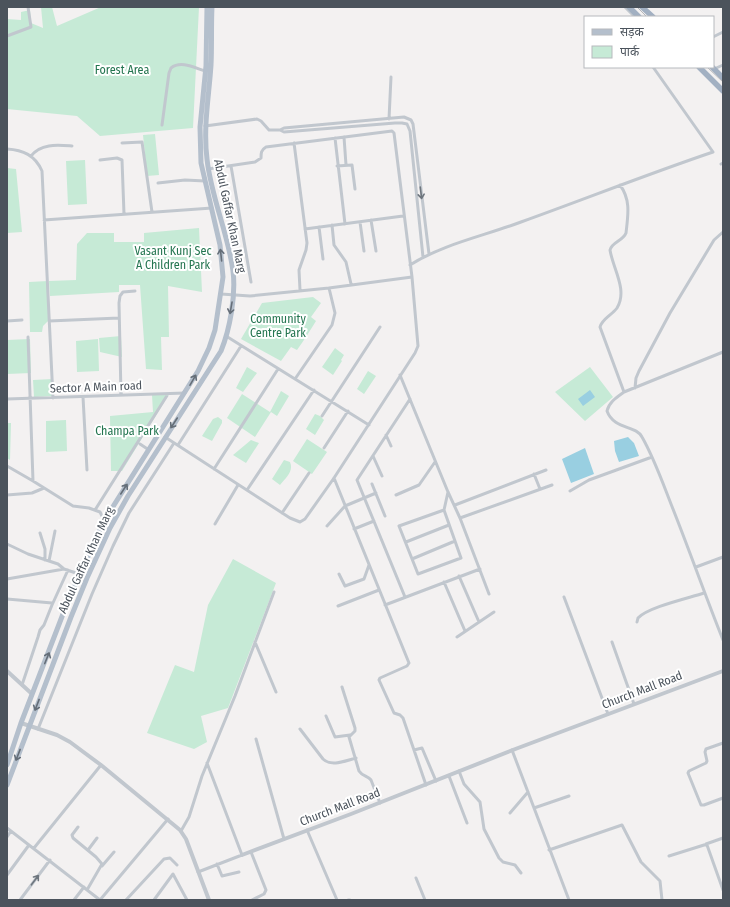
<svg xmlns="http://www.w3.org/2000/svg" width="730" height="907" viewBox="0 0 730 907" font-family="'Fira Sans Condensed','Noto Sans Devanagari',sans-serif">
  <rect width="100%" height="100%" fill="#f3f1f1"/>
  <path fill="#c6ead6" d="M41 7H52L57 26 101 7H199L193 128 100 136 77 116 7 109V19L21 20V12L30 10 31 23 43 28Z
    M155 134 159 175 147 176 143 135Z
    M85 160 87 204 68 205 66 161Z
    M7 168 16 169 22 232 7 233Z
    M199 228 202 292 168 286 169 337H161L162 370 146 369 140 285H119V292L50 296 49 281 76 280 77 244 87 233H114V242H144V233Z
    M48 281 50 319 43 326 42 332H30L29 282Z
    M313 297 321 303 311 317 316 321C310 331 304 340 297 350L291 347 281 361 241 339 262 303Z
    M121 336 122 357 100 352 99 338Z
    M30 339 31 373 7 374V340Z
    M98 339 99 371 77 372 76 341Z
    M335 348 344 355 341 360 342 361 333 375 322 367Z
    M247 367 257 373 243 392 236 388Z
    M590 367 613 397 585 421 555 392Z
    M368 371 376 376 364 394 357 389Z
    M53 379 54 396 34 397 33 380Z
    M281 391 289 396 277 416 271 412 255 437 227 418 242 394 270 412Z
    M169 394 122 471H111L110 416 153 412 152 395Z
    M315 414 320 416 324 420 315 435 306 429Z
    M218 417 222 420V423L212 441 202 436 213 419Z
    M66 420 67 451 46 452V421Z
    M7 423H11L10 460 7 458Z
    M307 439 327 452 312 474 293 461Z
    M251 440 259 443 246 463 233 455Z
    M284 460 290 462C294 471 286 478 280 485L272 479Z
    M233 559 276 583 228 708 201 716 207 742 194 749 147 733 175 665 194 672 208 605Z"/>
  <path fill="#99cfe1" d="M590 390 595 397 583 406 578 399Z
    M628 437 634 443 639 456 619 462 615 451 614 441Z
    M585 448 594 474 571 483 562 459Z"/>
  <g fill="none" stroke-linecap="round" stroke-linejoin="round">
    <path stroke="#c1c7ce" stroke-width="3" d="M625 7 634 16
      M7 36 31 27 28 7
      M713 37 723 32
      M714 69 723 65
      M389 119 391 77
      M162 125 169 73 171 68C181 60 195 68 205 71
      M205 126 257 119 261 121 269 130H280L284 132 395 123H402L407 124 410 131 423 257
      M280 130 284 128 404 117 411 120 413 124 429 254
      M344 137 346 165
      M335 138 345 224
      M122 143 142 142 152 212
      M294 143 307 243 306 250 299 270 300 290
      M7 149C23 150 35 155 42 171L53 398
      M31 156C41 143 58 145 72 146
      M100 160 117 158 122 160 124 214
      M721 164 723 163
      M231 166 251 282
      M337 166 352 165 355 189
      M158 183 185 180 205 181
      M620 185C631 200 628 215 626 233 623 241 612 242 610 250 613 269 628 290 617 308 612 315 602 319 600 327L624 392
      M44 220 212 208
      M371 220 376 251
      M360 222 364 251
      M332 225 334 245 346 262 351 284
      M319 227 323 259
      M305 229 403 216
      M410 265C443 244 484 236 521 222 585 199 648 174 713 152L653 67
      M221 294 250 296 329 288 412 277
      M7 321 22 320
      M49 321 119 318
      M226 336 369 425
      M28 337 33 481
      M723 352 624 392C617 397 609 402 607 411 614 430 636 425 642 437 654 458 662 481 671 504 689 549 705 595 723 640
      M400 375 448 492 460 518 489 594
      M295 379 332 325 335 313 329 288
      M635 388 636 378 639 371 670 313 714 240 723 232
      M121 395 119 303 120 296 123 292 135 291
      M83 397 87 470
      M7 399 185 393
      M322 416 380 327
      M386 435 391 446
      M165 437 290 518 300 522 305 519 334 478 415 353 418 346 412 277 394 133 392 131 266 147C261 150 261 153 261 158L255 162 208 169
      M140 444 149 450
      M178 445 241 346
      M324 448 348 411
      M373 456 382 476
      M7 466 33 481 73 506 89 508 100 512 104 520
      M214 469 278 369
      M534 474 540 489
      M334 478 409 663 407 666 380 678 379 680 394 713 400 715 403 718 426 785
      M372 484 385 516
      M247 490 314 390
      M570 491 589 480 652 457
      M7 495 32 493 44 488
      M396 495 419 485 435 462
      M455 505 546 470
      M95 510 168 394
      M444 510 399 526 418 574 461 558 444 510 448 492
      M282 513 309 473
      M460 518 552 485
      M215 524 238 485
      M327 526 345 506 376 493
      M354 529 374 521
      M40 533 45 549V560
      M406 542 449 525
      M7 544 28 554 58 564 64 569 79 574
      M412 559 455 541
      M49 561 55 531
      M696 567 723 557
      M339 574 345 586 364 579 369 565
      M459 576 479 622
      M7 579 64 569
      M444 582 465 631
      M405 597 357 480 410 399
      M564 597 608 714
      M7 599 52 603
      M385 605 480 569
      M338 606 379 590
      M637 622 638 618C648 607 689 598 704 593
      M457 637 494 612
      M255 642 276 692
      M612 642 634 704
      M22 685 38 637 40 630 44 625 52 605 68 570
      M342 687 355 728V731L349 737 359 771C362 776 368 776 371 780L380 803
      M326 716 335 737 350 735
      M38 729 92 594 113 546 129 513 174 443
      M300 729 323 759C331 767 345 761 356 758
      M256 739 284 839
      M723 743 706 749 705 752 707 761 706 763 689 771 688 773 701 805H704L723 798
      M414 750 422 748 436 781
      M512 750 569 900
      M459 771 464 784 480 802 484 829 499 858 503 862 515 865 521 873
      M449 776 467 823
      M534 808 569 796
      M510 813 528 792
      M78 827 72 835 73 838 96 857 102 864 87 890
      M7 828 100 900
      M307 830 337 900
      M181 831 189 817 202 776 235 696 274 592
      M7 837 11 831
      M706 844 723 838
      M34 848 101 765
      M88 850 97 838
      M549 850 622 825 641 862 660 881 662 900
      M251 852 266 890 264 894 252 900
      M669 856 704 845H707L723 890
      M217 864 222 876 239 872
      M102 866 114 852
      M198 872 242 855 207 763
      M7 875 29 845
      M416 878 425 900
      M20 900 50 860
      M74 900 84 887
      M100 900 168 819
      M126 900 164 859 170 858 177 865
      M154 900 173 874 187 900
      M348 900H350"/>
    <path stroke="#c1c7ce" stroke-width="4" d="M7 671 32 694
      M21 723 57 735 70 742 101 765 180 830 186 839 209 900
      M242 855 351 814 518 748 723 671"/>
    <path stroke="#b4bfcc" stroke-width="5" d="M7 765 21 723 68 601 104 521 198 371 209 348 215 330 223 277 220 245 201 163 200 127 206 66 207 7
      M7 785 71 617 87 578 110 528 128 496 221 351C230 329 236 295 233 271 228 233 211 197 207 159 203 127 209 96 211 65 212 46 211 26 212 7"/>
    <path stroke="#a2b0c2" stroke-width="5.5" d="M629 7 639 17
      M642 7 653 17
      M699 67 723 91
      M712 67 723 78"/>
    <path stroke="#b4b6ba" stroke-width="1" d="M637 7 647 17
      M707 67 723 82"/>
  </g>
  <defs><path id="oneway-shaft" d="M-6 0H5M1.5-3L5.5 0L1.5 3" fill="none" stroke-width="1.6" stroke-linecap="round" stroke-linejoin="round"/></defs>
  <g stroke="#6e767e">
    <use href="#oneway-shaft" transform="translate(421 193) rotate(83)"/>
    <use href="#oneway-shaft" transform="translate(35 880) rotate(-53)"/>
  </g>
  <g stroke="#656e78">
    <use href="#oneway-shaft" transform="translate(221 255) rotate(-96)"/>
    <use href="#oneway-shaft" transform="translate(231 308) rotate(100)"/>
    <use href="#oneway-shaft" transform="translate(193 380) rotate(-60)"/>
    <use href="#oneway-shaft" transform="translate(174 423) rotate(123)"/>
    <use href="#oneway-shaft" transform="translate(124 489) rotate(-57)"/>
    <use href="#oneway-shaft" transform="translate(47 658) rotate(-68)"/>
    <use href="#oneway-shaft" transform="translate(37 705) rotate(111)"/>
    <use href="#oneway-shaft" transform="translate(18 755) rotate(111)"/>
  </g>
  <g text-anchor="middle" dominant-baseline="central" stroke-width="4" stroke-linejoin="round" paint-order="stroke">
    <g font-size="12" fill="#247550" stroke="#fff">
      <text x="122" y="70">Forest Area</text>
      <text x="173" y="251">Vasant Kunj Sec<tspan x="173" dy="14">A Children Park</tspan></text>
      <text x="278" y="319">Community<tspan x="278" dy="14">Centre Park</tspan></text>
      <text x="127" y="431">Champa Park</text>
    </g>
    <g font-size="12" fill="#4b535c" stroke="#fff">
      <text transform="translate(230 216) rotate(78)">Abdul Gaffar Khan Marg</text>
      <text transform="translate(96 387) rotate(-2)">Sector A Main road</text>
      <text transform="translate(86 560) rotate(-65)">Abdul Gaffar Khan Marg</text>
      <text transform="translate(642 690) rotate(-21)">Church Mall Road</text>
      <text transform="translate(340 807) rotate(-21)">Church Mall Road</text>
    </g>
  </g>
  <rect width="730" height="907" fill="none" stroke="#4b535c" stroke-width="16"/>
  <rect x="584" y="16" width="130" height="52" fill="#ffffff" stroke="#b7babe"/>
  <rect x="592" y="29" width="20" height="6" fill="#b4bfcc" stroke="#b7babe"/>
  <text x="620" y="36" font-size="12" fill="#4b535c">सड़क</text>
  <rect x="592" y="46" width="20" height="12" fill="#c6ead6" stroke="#b7babe"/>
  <text x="620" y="56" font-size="12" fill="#4b535c">पार्क</text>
</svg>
